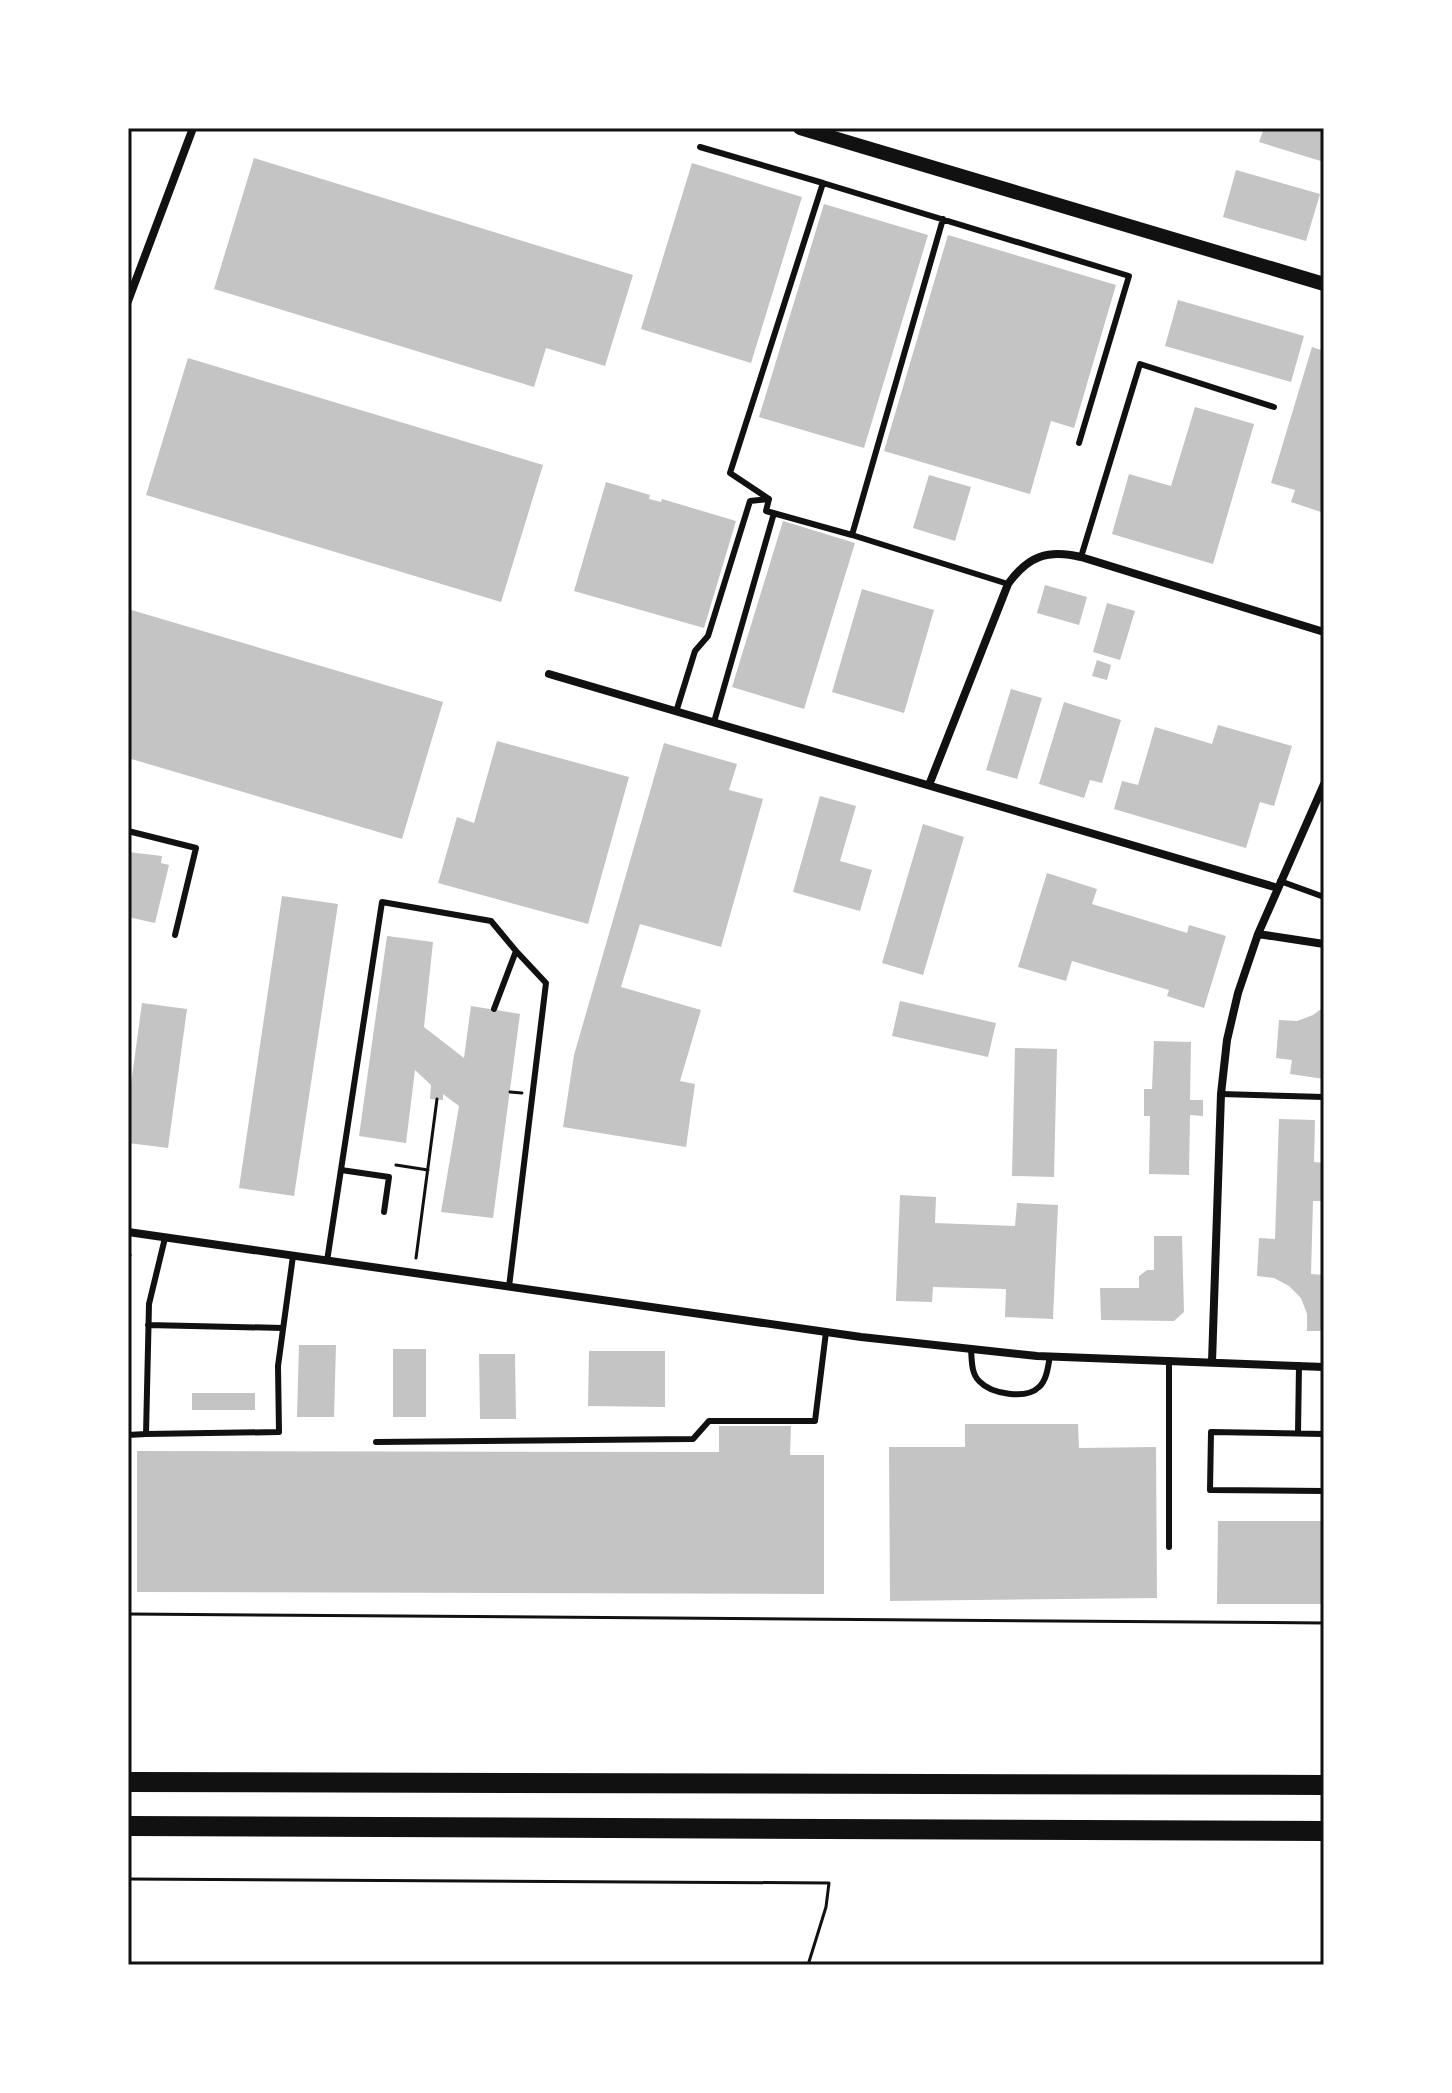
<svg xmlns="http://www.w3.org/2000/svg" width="1452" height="2093" viewBox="0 0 1452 2093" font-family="Jost,sans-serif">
  <rect width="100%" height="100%" fill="#fff"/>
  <path fill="#c4c4c4" d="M1264 128H1324V162L1259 142Z
    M254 158 633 275 605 366 546 348 534 387 214 289Z
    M692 163 802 197 751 363 641 329Z
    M1236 170 1320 194 1306 241 1223 217Z
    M824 204 928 235 864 448 759 417Z
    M948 235 1116 285 1074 428 1051 421 1030 494 884 451Z
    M1178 300 1304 336 1291 382 1165 346Z
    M1312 347 1324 351V513L1291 502 1295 490 1271 483Z
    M188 358 543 465 501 602 146 495Z
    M1195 407 1254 424 1213 564 1112 534 1129 474 1171 486Z
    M929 475 971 487 955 541 913 528Z
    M606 482 650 495 649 499 661 502 662 499 736 521 704 628 574 591Z
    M783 521 855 543 804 709 732 687Z
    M1045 585 1087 597 1079 625 1037 613Z
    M862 589 934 610 904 713 832 692Z
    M1107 603 1135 611 1120 660 1093 652Z
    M128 609 443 702 402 839 128 758Z
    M1097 660 1111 665 1107 680 1092 676Z
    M1011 689 1042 698 1017 779 986 770Z
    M1064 702 1121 720 1102 783 1090 780 1084 798 1039 784Z
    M1218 725 1292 746 1274 806 1260 802 1246 848 1114 809 1122 781 1138 785 1155 727 1212 744Z
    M497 741 629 777 588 924 438 883 457 817 474 823Z
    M664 743 737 764 729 790 763 799 721 947 640 924 621 987 701 1010 680 1081 695 1084 686 1147 563 1127 574 1055Z
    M820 796 856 806 840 861 872 870 860 911 793 892Z
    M923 824 964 837 923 975 882 963Z
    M128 852 162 856 161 863 169 865 155 923 128 917Z
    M1047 873 1097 889 1092 904 1187 933 1189 925 1226 936 1204 1008 1167 996 1169 990 1072 961 1066 981 1018 967Z
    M282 896 338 904 294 1196 239 1188Z
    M387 936 433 942 424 1027 464 1058 471 1006 520 1014 493 1218 441 1212 459 1106 443 1094V1100L430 1099 431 1085 415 1070 406 1143 359 1136Z
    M900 1001 996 1023 988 1057 892 1036Z
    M142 1003 187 1009 168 1148 128 1143V1106Z
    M1324 1007V1079L1290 1074 1292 1060 1276 1058 1279 1020 1297 1021 1313 1015Z
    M1154 1041 1191 1042 1190 1100H1203V1116L1190 1115 1189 1175 1149 1174 1150 1116H1144V1089H1152Z
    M1015 1048 1057 1049 1054 1177 1012 1176Z
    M1279 1119 1315 1120 1314 1162 1324 1163V1201H1313L1311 1274 1324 1275V1331H1307V1314L1301 1298 1289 1286 1274 1278 1257 1276 1259 1238 1275 1239Z
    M900 1195 936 1197 935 1223 1015 1226 1017 1203 1058 1205 1053 1319 1005 1317 1006 1289 933 1287 932 1302 896 1301Z
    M1154 1236H1182L1184 1312 1174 1321 1101 1320 1100 1288H1139V1276L1147 1270H1154Z
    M299 1345H336L334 1417H297Z
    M393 1349H426V1417H393Z
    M589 1351H665V1407L588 1406Z
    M479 1354H515L516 1419H480Z
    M192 1393H255V1410H192Z
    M965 1424H1078L1079 1448 1156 1447 1157 1598 890 1601 889 1447H965Z
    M719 1426H791L790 1455H824V1594L137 1592V1451L719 1452Z
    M1218 1521H1324V1604H1217Z"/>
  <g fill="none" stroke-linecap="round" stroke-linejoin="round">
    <path stroke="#111" stroke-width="3" d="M510 1092 522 1093
      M396 1165 428 1170
      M128 1256 130 1255
      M416 1258 437 1099
      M128 1614 1324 1623
      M128 1879 829 1883 826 1907 808 1965"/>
    <path stroke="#111" stroke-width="6" d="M700 147 823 183 730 473 769 499 766 511 852 535 1008 584
      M823 183 1129 276 1079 443
      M852 535 943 219
      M1081 557 1140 364 1274 407
      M676 712 695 651 708 636 750 501 769 499
      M714 722 774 513
      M128 831 196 848 175 935
      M1280 881 1324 897
      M494 1009 516 951 546 983 509 1287
      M1221 1094 1324 1097
      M341 1170 389 1177 384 1212
      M327 1261 382 902 491 921 516 951
      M148 1325 283 1328
      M971 1350C972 1360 971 1373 979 1381 991 1394 1026 1400 1039 1387 1047 1380 1048 1366 1050 1356
      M1298 1433 1299 1365
      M146 1434 279 1432 278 1366 293 1256
      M1324 1434 1211 1432 1210 1490 1324 1491
      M128 1435 146 1434 149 1304 165 1238
      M376 1442 693 1439 709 1421H815L826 1332
      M1169 1547V1360"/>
    <path stroke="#111" stroke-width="8" d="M128 301 193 128
      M549 674 1278 888
      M929 785 1008 584C1028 556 1048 549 1081 557L1324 632
      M1258 934 1324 944
      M128 1232 861 1337 1037 1356 1324 1367
      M1212 1362 1221 1094 1227 1040 1238 993 1258 934 1324 784"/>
    <path stroke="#111" stroke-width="14" d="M800 128 1324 284"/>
    <path stroke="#111" stroke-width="20" d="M128 1782 1324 1785
      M128 1826 1324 1831"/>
  </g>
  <rect width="1452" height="2093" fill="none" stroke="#ffffff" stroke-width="260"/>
  <rect x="130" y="130" width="1192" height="1833" fill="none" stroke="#111" stroke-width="3"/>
</svg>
